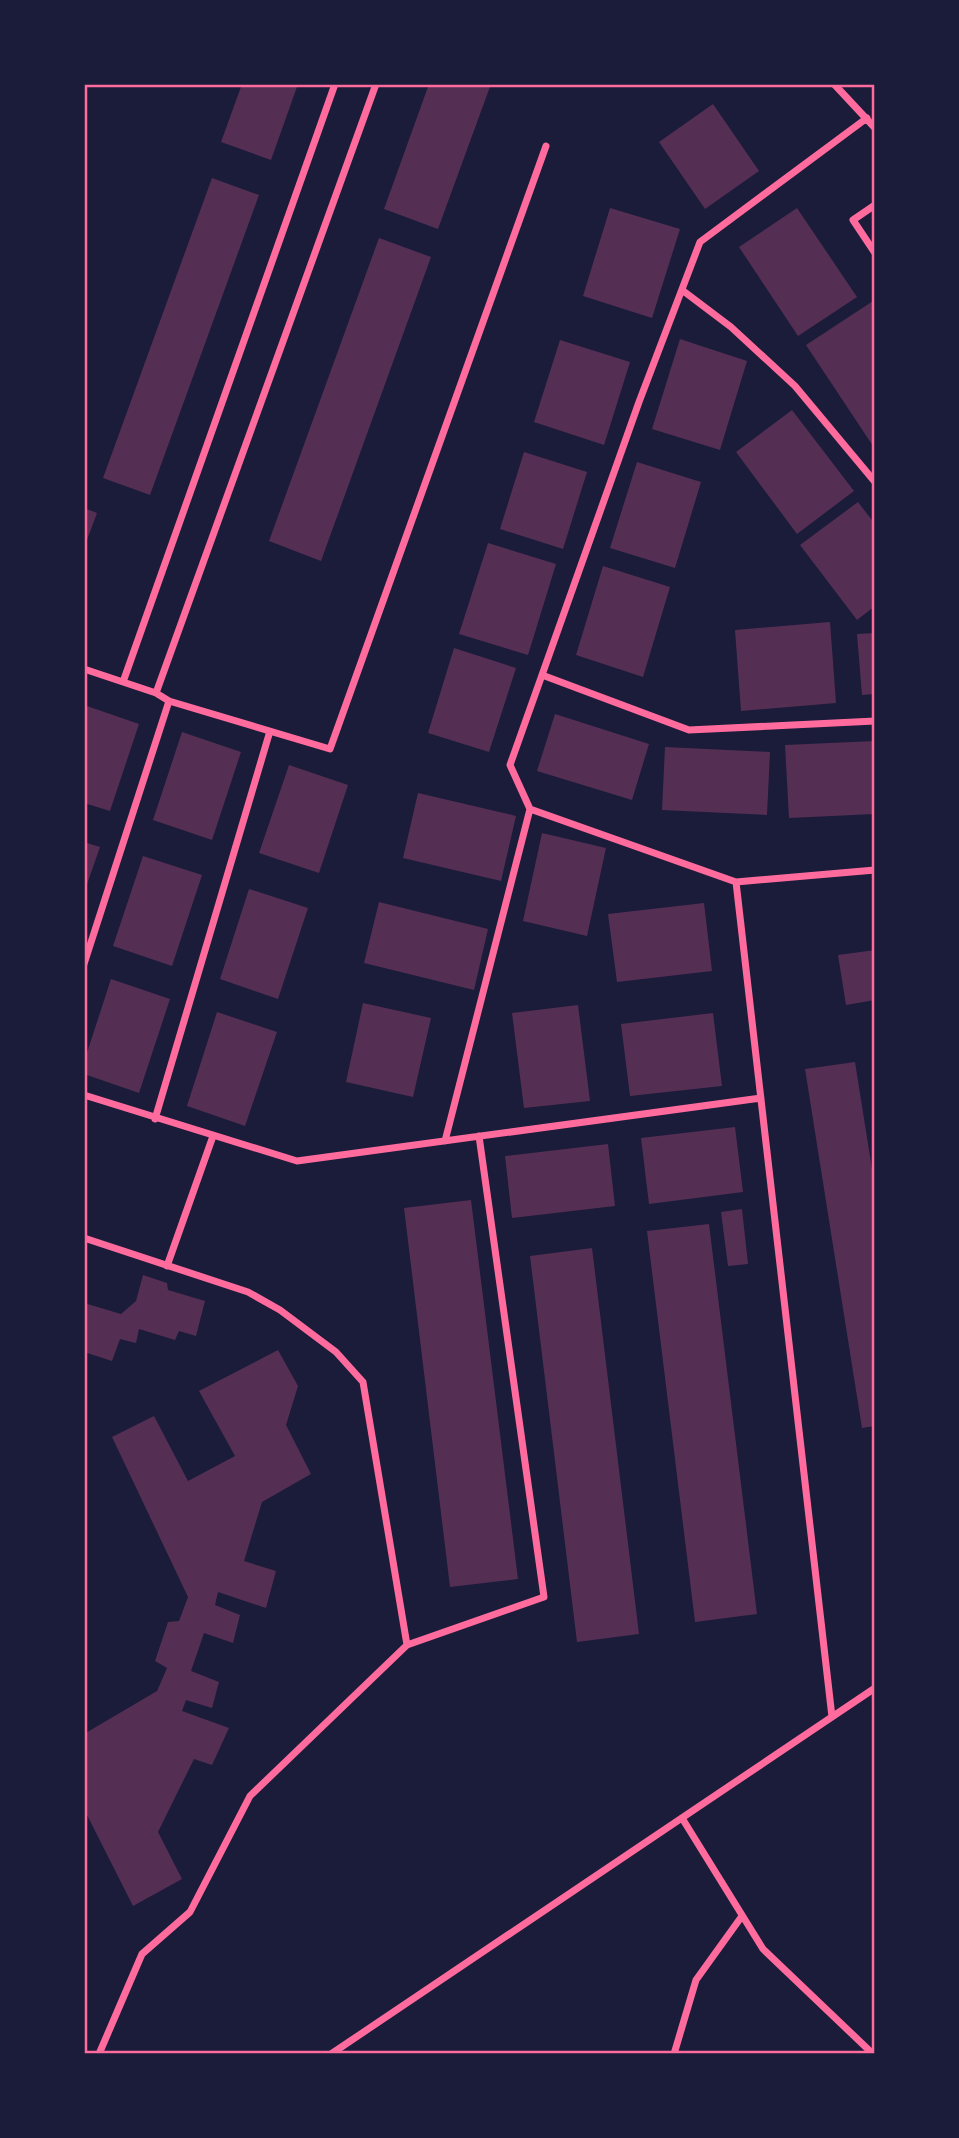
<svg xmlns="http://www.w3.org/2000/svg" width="959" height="2138" viewBox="0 0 959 2138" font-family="Helvetica,sans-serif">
  <rect width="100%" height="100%" fill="#1b1b3a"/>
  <path fill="#542f53" d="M242 84H298L271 160 221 142Z
    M429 84H491L438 229 384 209Z
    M713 104 759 171 705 209 659 142Z
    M212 178 259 195 150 495 103 478Z
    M610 208 680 229 652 318 583 296Z
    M797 208 857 297 798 336 739 247Z
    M379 238 431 257 321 561 269 541Z
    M873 301 875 304V449L806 345Z
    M680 339 747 361 720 450 652 429Z
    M560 340 630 362 604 445 534 422Z
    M792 410 854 491 797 534 736 452Z
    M524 452 587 472 563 549 500 529Z
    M637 462 701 482 675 568 610 548Z
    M858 502 875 524V606L857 620 800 545Z
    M84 508 97 513 84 548Z
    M488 543 556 564 528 655 459 634Z
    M603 566 670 587 643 677 576 655Z
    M830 622 836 703 741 711 735 630Z
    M875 633V694L862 695 857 634Z
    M454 648 516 668 489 752 428 733Z
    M84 705 139 724 110 811 84 803Z
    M555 714 649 744 632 800 537 771Z
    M182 732 241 752 212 840 153 820Z
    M875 741V814L789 818 785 745Z
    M665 747 770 752 767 815 662 810Z
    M289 765 348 785 319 873 259 853Z
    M418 793 516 816 501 881 403 858Z
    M542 833 606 848 587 936 523 921Z
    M84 842 100 847 84 893Z
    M143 856 202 875 172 966 113 946Z
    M249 889 308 908 278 999 220 979Z
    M379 902 488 929 474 990 364 963Z
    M704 903 712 971 617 982 608 914Z
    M875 950V1000L846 1005 838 955Z
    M111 979 170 999 139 1093 84 1074V1062Z
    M363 1003 431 1018 413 1097 346 1082Z
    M578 1005 590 1101 524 1108 512 1013Z
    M217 1012 277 1032 245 1126 187 1106Z
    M713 1013 722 1086 630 1096 621 1024Z
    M855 1062 875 1188V1426L862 1428 805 1069Z
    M735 1127 743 1192 649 1204 641 1138Z
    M608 1144 615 1206 512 1218 505 1156Z
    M471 1200 518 1579 450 1587 404 1208Z
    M742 1209 748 1264 728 1266 721 1212Z
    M709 1224 757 1614 695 1622 647 1231Z
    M592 1248 639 1634 577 1642 530 1256Z
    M143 1275 167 1283 168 1290 205 1301 196 1336 179 1331 175 1340 139 1329 136 1343 120 1339 112 1361 84 1352V1303L121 1314 136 1301Z
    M278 1350 298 1386 286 1425 311 1474 262 1502 244 1561 276 1571 266 1608 218 1592 215 1605 240 1615 233 1643 204 1633 191 1671 219 1682 212 1708 186 1700 182 1711 229 1728 212 1765 194 1759 158 1832 182 1879 133 1906 84 1809V1734L157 1691 167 1668 155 1661 168 1622 179 1621 188 1597 112 1437 154 1416 188 1481 235 1456 199 1391Z"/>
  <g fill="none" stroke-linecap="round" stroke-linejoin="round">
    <path stroke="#ff6b9d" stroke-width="7" d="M834 84 875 128
      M875 205 853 220 875 253
      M682 290 731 327 795 386 875 482
      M84 669 123 682 335 84
      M542 675 689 730 875 721
      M123 682 156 693 376 84
      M156 693 169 701 330 749 546 146
      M736 882 530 809 510 765 639 402 700 242 867 118
      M84 964 169 701
      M84 1095 297 1161 761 1098
      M155 1119 270 731
      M445 1141 530 809
      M84 1238 248 1292 280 1310 336 1352 363 1382 407 1645 250 1796 190 1912 142 1954 99 2054
      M167 1266 213 1136
      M407 1645 544 1597 479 1136
      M832 1717 736 882 875 870
      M682 1818 763 1949 873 2054
      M331 2054 875 1688
      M674 2054 696 1980 742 1916"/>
  </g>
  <rect width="959" height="2138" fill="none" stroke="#1b1b3a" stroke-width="172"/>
  <rect x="86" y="86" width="787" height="1966" fill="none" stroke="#ff6b9d" stroke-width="2.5"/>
</svg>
